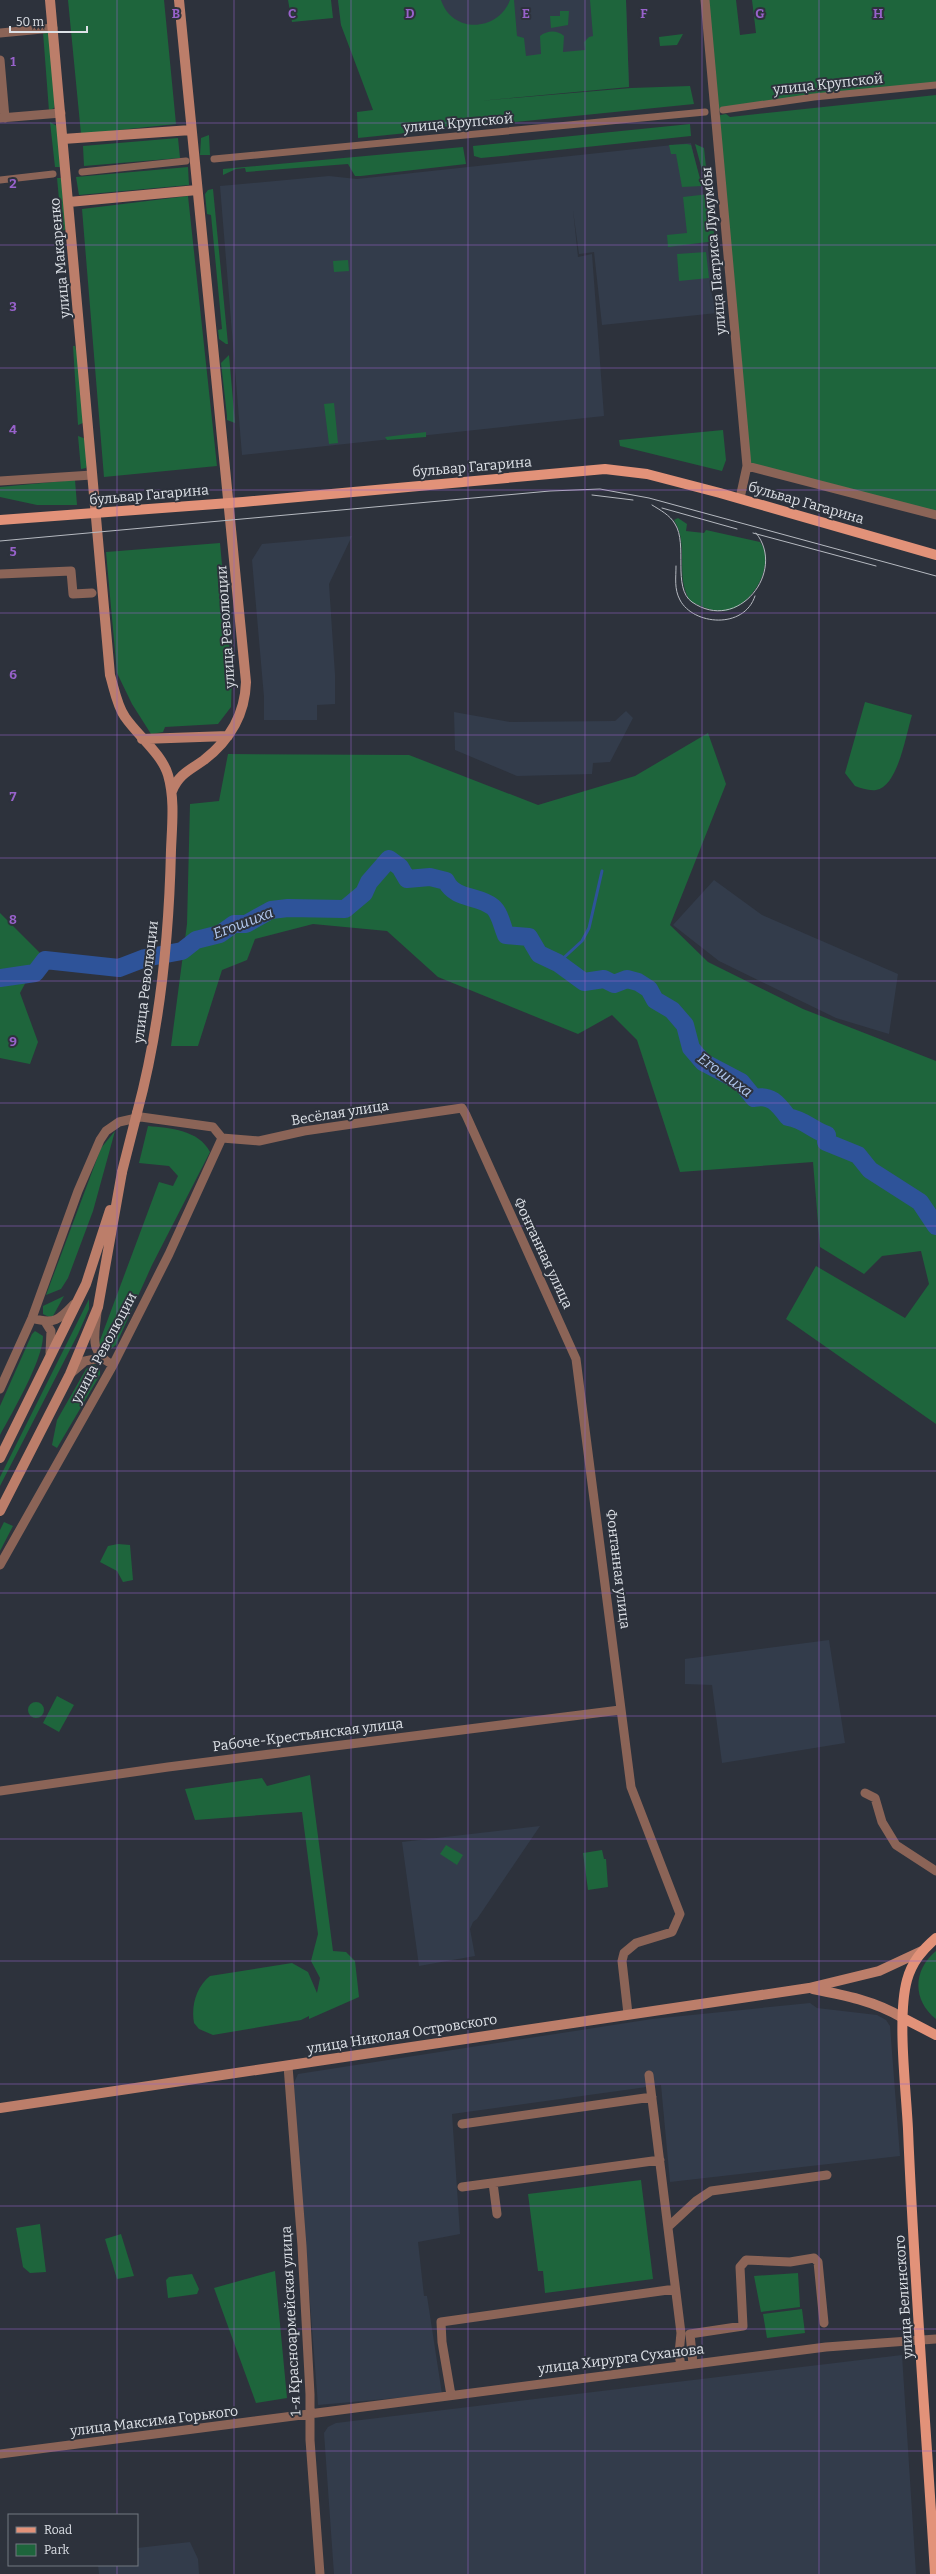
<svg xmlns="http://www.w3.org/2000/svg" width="936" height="2574" viewBox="0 0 936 2574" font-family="Bitter,serif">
  <rect width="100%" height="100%" fill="#2d323c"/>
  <path fill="#333c4b" d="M338 0H626L629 87 341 25Z
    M691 143 704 198 712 295 717 313 602 325 594 252 579 254 573 210 578 257 592 254 604 416 242 455 220 186 329 176 357 179Z
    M352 536 329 584 335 675V704L317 705V720H264V697L252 560 262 544Z
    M626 711 633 718 610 762 593 763 592 774 517 776 455 750 454 712 510 722 615 721Z
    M714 880 762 915 898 974 889 1034 836 1018 719 961 673 925Z
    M829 1640 845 1743 722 1763 712 1685 685 1684V1659Z
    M540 1826 477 1919 473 1922 470 1929 475 1956 419 1966 402 1842Z
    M810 2003 817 2008 877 2015 886 2020 890 2026 900 2156 670 2182 661 2085 452 2114 460 2234 418 2242 424 2296H427L442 2394 318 2405 293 2085 298 2074 652 2019Z
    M902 2355 916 2574H334L324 2433 328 2427 336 2423Z
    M190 2542 198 2559 199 2574H99L98 2565H137V2548Z"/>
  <path fill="#1e653c" d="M68 0H164L176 124 81 134Z
    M288 0H331L333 18 292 22Z
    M338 0H441C452 34 498 32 510 0H514L517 36 524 38 526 56 541 54 540 36C547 30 558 30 564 36L563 52 585 50 584 42 589 37 593 36 590 0H626L629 87 479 101 631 88 690 86 694 104 358 138 357 112 373 110 341 25Z
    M705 0H736L740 35 756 33 752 0H936V86L715 111Z
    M560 11H569L568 25 551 28 550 16H560Z
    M43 32 49 33 55 104 54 108 49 111Z
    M683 34 677 45 660 46 659 37Z
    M936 95V515L747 466 716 116 726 114 730 117Z
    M50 122 57 126 60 167H55Z
    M690 124 691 136 502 156 481 158 474 156 473 146Z
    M209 135 210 155H200L201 138Z
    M178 138 180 158 84 166 83 146Z
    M687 144 691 145 702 186 682 187 676 154H671L669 145Z
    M695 144 704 148 708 186 706 185Z
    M463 147 466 164 361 176H355L348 164 246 172 245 168 236 169 223 175V169Z
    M188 167 189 185 79 195 76 177Z
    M57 178H62L66 229 62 231Z
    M213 189 228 344H226L219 339 218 330 222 329 211 215 207 214 205 194 208 190Z
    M709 194 715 241 668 247 667 235 687 233 683 197Z
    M188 196 217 466 104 477 82 209Z
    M706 252 709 278 679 281 677 254Z
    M348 260 349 271 334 272 333 261Z
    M73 346H75L81 367 83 423 78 425Z
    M229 355 235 423 227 420V416L221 363Z
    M334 403 338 443 329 444 324 404Z
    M723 430 726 460 722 471 620 446 619 440Z
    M426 432V437L387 440 385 437Z
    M78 436 86 439 88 461 86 468 81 469Z
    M75 480 77 505H37L0 497V487Z
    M678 518 687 524 686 531 704 533 706 530 760 542C777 565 750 609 724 611 712 612 702 606 691 602 674 578 690 545 674 520Z
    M220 543 232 675 231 707 218 724 165 727 163 732 151 734 132 704 117 673 106 552Z
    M865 702 912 715C906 734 898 787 876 790 869 791 861 788 855 786L845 773Z
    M708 733 726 784 670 925 708 962 803 1009 936 1061V1424L786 1319 816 1266 905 1318 929 1284 921 1251 882 1256 864 1274 820 1247 813 1162 680 1172 637 1040 612 1015 578 1034 438 977 387 931 313 924 255 939 247 960 222 970 198 1046H171L187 924 190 804 219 801 228 754 409 755 538 805 635 776Z
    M0 913 41 954 20 993 38 1042 30 1064 0 1058Z
    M148 1126C170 1128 199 1130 210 1152L152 1265 116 1345 107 1352 99 1343 159 1182 173 1186 178 1176 169 1166 139 1163Z
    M115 1131 93 1211 68 1278 61 1289 46 1295 101 1148Z
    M64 1296 53 1316 49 1317 43 1314V1306Z
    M89 1299V1309L78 1334 0 1486V1477Z
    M35 1331 43 1336C43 1360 12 1413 0 1435V1406L32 1334Z
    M93 1364 100 1368V1375L57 1448 52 1445 57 1420 86 1369Z
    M4 1522 13 1526 0 1551V1530Z
    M118 1544 130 1545 133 1580 123 1582 117 1571 100 1562 108 1546Z
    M57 1696 74 1705 59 1732 43 1723Z
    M28 1710a8 8 0 1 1 16 0a8 8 0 1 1-16 0Z
    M310 1775 333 1951 346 1952 355 1961 359 1997 309 2019V2016L301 2020 213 2035 199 2029 194 2023C191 2006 196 1987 210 1976L292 1963 308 1972 317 1993 320 1978 311 1961 318 1934 302 1812 195 1820 185 1789 262 1778 267 1786Z
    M446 1845 463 1855 457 1865 440 1854Z
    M602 1850 604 1859H606L608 1887 588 1890 583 1853Z
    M936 1951V2019C912 2000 913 1970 936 1951Z
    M641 2180 653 2279 545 2293 543 2271H538L528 2194Z
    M40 2224 46 2272 30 2273 23 2267 16 2228Z
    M121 2234 134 2276 117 2279 105 2239Z
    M275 2271 287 2398 256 2403 214 2288Z
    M798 2273 800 2307 761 2312 754 2276Z
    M192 2274 199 2289 197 2294 168 2298 166 2280 169 2277Z
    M802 2309 805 2333 767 2338 763 2314Z"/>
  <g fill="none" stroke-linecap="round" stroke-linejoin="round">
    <path stroke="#2e5399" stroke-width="3" d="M558 963 582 941 589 928 602 871"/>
    <path stroke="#2e5399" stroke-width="18" d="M0 978 35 973 45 960 119 968 145 958 182 951 196 940 220 934 234 924H246L271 910 288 908 345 909 364 893 369 882 389 859 400 867 407 879 430 877 446 881C455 900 479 895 493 907 500 913 502 926 506 935L529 937 539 954 558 963 584 982 604 979 614 984 627 979 638 982 649 989 655 1000 672 1010 685 1025 691 1048 703 1062 741 1082 754 1098C771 1094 778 1104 788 1117 805 1120 811 1129 827 1135L826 1142 858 1155 870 1170 920 1202 936 1226"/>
    <path stroke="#8b6457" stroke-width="7" d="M723 110 814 97 936 85
      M214 159 705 112
      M82 172 186 161
      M0 180 53 174"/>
    <path stroke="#8b6457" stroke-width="9" d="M705 0 747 466 740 498
      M0 33 53 28
      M0 60 5 118
      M0 118 61 113
      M747 466 936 515
      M0 481 92 475
      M0 574 71 571 73 594 92 593
      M222 1138 259 1141 304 1131 462 1108 466 1115 576 1359 631 1787 680 1914 672 1932 636 1943 624 1953 622 1961 628 2014
      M97 1312C95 1336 88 1352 113 1365
      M32 1318C54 1325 59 1320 74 1304
      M46 1323 51 1331 50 1353
      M70 1374 85 1361 100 1358
      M0 1389 32 1318 78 1191 100 1140 106 1131 119 1122 141 1117 213 1127 222 1138
      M0 1565 113 1365 169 1254 222 1138
      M0 1791 168 1767 620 1710
      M865 1793 875 1798 882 1822 896 1845 936 1871
      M288 2066 302 2246 310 2394V2440L320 2574
      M649 2075 681 2333 679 2354 681 2366
      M462 2124 652 2097
      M493 2183 497 2214
      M462 2187 660 2160
      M668 2227 696 2201 711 2191 827 2175
      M693 2364 690 2334 743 2326 740 2267 746 2260 790 2262 814 2258 818 2262 824 2323
      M451 2395 442 2342 441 2322 675 2289
      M0 2454 826 2347 936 2339"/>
    <path stroke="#bc7e6a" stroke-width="10" d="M50 0 110 675C114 688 117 706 125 717 138 736 162 754 168 775 175 799 172 825 171 850 169 938 160 1028 137 1113
      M63 139 191 130
      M69 202 197 190
      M142 739 228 736
      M172 791C179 774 190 770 204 760 230 740 245 714 246 682L179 0
      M0 1458 86 1284 110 1210
      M0 1511 70 1374 98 1307 122 1172
      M813 1989C844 1995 875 2001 903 2018
      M0 2108 809 1988 879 1971 922 1951"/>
    <path stroke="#e29279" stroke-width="10" d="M0 520 243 502 605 469 647 474 720 493 936 555
      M903 2018 936 2035
      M935 2574C926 2426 914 2278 908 2129 906 2089 897 2017 907 1980 912 1962 922 1950 936 1938"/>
    <path stroke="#b5b9c0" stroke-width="1" d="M592 495 633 500
      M652 505C660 510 670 515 675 524 688 544 672 588 692 602 738 634 787 571 756 533
      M662 508 737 529
      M753 533 876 566
      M0 541 550 491 600 489 649 498 936 576
      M676 566C676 578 674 589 680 600 693 625 744 630 755 596"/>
    <path stroke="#bc7e6a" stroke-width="10" d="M122 1172 137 1113"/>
  </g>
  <path fill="none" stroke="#9862cb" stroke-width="1" stroke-opacity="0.55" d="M117 0V2515M234 0V2574M351 0V2574M468 0V2574M585 0V2574M702 0V2574M819 0V2574M0 123H936M0 245H936M0 368H936M0 490H936M0 613H936M0 735H936M0 858H936M0 981H936M0 1103H936M0 1226H936M0 1348H936M0 1471H936M0 1593H936M0 1716H936M0 1839H936M0 1961H936M0 2084H936M0 2206H936M0 2329H936M0 2451H936M117 2565V2574"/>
  <g text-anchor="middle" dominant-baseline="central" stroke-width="4" stroke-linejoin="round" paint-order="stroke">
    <g font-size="14" fill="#dde1e7" stroke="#2d323c">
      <text transform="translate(828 84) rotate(-6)">улица Крупской</text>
      <text transform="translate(458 123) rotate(-5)">улица Крупской</text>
      <text transform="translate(714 251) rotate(-95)">улица Патриса Лумумбы</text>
      <text transform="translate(60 258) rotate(-95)">улица Макаренко</text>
      <text transform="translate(472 467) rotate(-5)">бульвар Гагарина</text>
      <text transform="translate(149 495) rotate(-5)">бульвар Гагарина</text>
      <text transform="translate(806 503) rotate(16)">бульвар Гагарина</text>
      <text transform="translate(226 627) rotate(-94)">улица Революции</text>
      <text transform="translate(146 982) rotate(-83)">улица Революции</text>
      <text transform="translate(340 1113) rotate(-9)">Весёлая улица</text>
      <text transform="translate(543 1253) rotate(65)">Фонтанная улица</text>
      <text transform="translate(104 1348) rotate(-62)">улица Революции</text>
      <text transform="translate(618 1569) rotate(83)">Фонтанная улица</text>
      <text transform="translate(308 1735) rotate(-7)">Рабоче-Крестьянская улица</text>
      <text transform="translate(402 2034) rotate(-9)">улица Николая Островского</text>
      <text transform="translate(904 2297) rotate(-94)">улица Белинского</text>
      <text transform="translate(291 2321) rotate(-93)">1-я Красноармейская улица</text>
      <text transform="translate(621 2359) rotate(-7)">улица Хирурга Суханова</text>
      <text transform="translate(154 2421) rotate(-7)">улица Максима Горького</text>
    </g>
    <g font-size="15" font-style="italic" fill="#b1c7ee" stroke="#2d323c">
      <text transform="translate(243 923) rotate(-21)">Егошиха</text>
      <text transform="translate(725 1075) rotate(36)">Егошиха</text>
    </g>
  </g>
  <g font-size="13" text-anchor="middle" font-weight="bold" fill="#9862cb" stroke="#2d323c" stroke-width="4" stroke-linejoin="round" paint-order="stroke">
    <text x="176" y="18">B</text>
    <text x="292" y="18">C</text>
    <text x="410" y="18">D</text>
    <text x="526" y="18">E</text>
    <text x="644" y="18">F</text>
    <text x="760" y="18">G</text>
    <text x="878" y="18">H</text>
    <text x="13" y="66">1</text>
    <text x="13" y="188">2</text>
    <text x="13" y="311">3</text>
    <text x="13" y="434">4</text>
    <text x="13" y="556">5</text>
    <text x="13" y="679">6</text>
    <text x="13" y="801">7</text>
    <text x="13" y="924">8</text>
    <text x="13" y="1046">9</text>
  </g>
  <rect x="8" y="2514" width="130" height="52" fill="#2d323c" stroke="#737880"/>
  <rect x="16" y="2527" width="20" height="6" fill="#e29279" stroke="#737880"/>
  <text x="44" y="2534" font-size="12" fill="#dde1e7">Road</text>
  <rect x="16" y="2544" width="20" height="12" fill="#1e653c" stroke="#737880"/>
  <text x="44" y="2554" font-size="12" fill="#dde1e7">Park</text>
  <path d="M10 26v6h77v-6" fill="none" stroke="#dde1e7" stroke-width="2"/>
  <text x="16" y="26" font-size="12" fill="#dde1e7" stroke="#2d323c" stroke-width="3" paint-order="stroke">50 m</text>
</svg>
